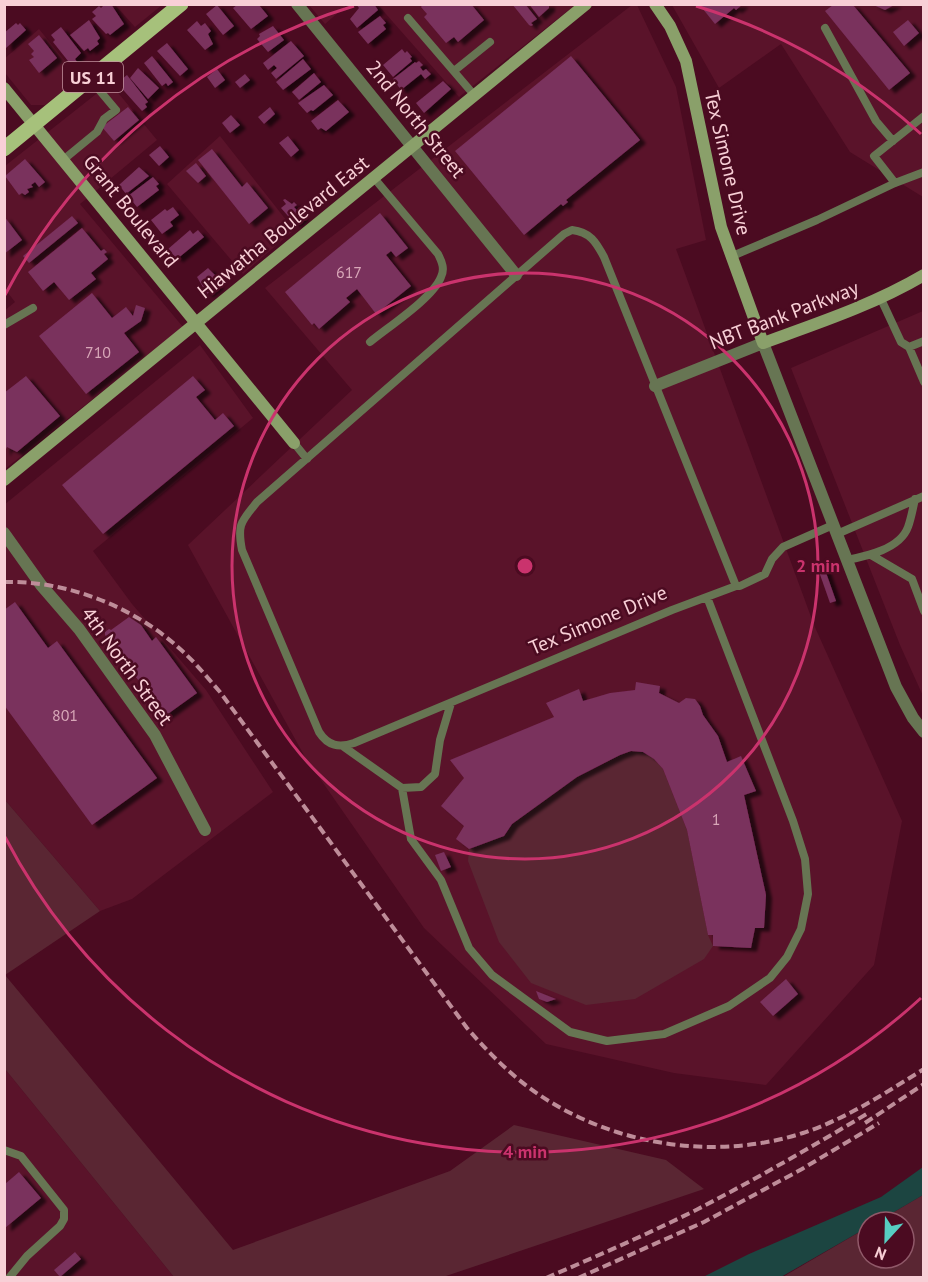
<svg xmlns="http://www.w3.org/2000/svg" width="928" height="1282" viewBox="0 0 928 1282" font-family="'PT Sans',sans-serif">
  <defs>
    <filter id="shadow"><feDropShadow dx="6" dy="3.5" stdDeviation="1.5" flood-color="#0009"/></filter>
  </defs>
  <rect width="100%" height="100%" fill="#4b0b21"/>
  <path fill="#5a132a" d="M115 5H162L135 27Z
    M309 5H347L325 24Z
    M378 5H575L459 97Z
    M632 5H637L676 87 706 240 676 249 814 625 902 821 874 965 766 1085 674 1073 546 1044 424 928 305 757 188 545 352 390 265 288Z
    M672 5H923V197L850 152 781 44 719 88Z
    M39 29 79 78 45 105H31L5 73 4 59Z
    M110 83 157 140 80 204 183 327 5 469 4 311 15 302 5 289V166Z
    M220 136 294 230 243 274 167 184Z
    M923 311V696L900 645 791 368Z
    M200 345 253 418 93 551 132 604 206 690 273 792 132 899 100 911 5 800 4 505Z
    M5 1069 174 1277H5Z"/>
  <path fill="#5a2633" d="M631 751 643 752 654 759 663 769 687 830 708 935 713 946 704 959 635 999 586 1005 531 983 499 942 468 861 469 849 504 836 512 824 577 777 620 755Z
    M5 800 100 911 5 975 233 1250 450 1171 514 1125 666 1160 704 1189 443 1277H174L5 1069Z
    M923 1195V1277L781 1278 868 1227V1258H904V1222H877Z"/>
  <path fill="#1c4541" d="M923 1167V1195L877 1222H868V1227L781 1277H703L749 1254 881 1197Z"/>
  <path fill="#7a305d" filter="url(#shadow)" d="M105 4H111L124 24 110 35 108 33 106 34 92 19 96 16 92 12 99 6 101 8Z
    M356 4H374L378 10 357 28 350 19 359 8Z
    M423 4H471L484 20 458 42 454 37 446 43 424 17 427 14 421 7Z
    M512 4H525L537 19 531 23 533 25 531 26 529 25Z
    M529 4H549V8L539 17Z
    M699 4H743L736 10 734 8 715 24Z
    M871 4H896L885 10Z
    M217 5 234 26 223 35 206 14Z
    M237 5H259L268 16 251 29 233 8Z
    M833 5H853L910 73 889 90 825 11Z
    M380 16 386 23 383 25 386 29 368 44 358 32Z
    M89 20 100 38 97 41 99 44 90 51 88 48 84 51 70 35Z
    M908 20 919 33 904 46 893 32Z
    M197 21 201 26 205 23 211 31 208 34 213 44 205 50 187 30Z
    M16 23 18 25 20 23 26 30 6 48 4 33Z
    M273 26 284 40 268 52 257 39 260 36 259 34Z
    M61 27 81 53 75 59 77 62 72 66 53 42 55 40 51 35Z
    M39 35 57 58 39 73 29 60 34 57 31 54 34 51 28 44Z
    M291 41 304 56 276 79 271 73 277 68 274 65 268 70 263 63Z
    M167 43 188 69 180 76 157 51Z
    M402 49 405 53 407 51 412 57 410 58 412 61 393 77 383 65Z
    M152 56 173 82 168 86 166 83 162 86 144 63Z
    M571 56 640 140 566 200 568 202 563 206 561 204 524 235 455 151Z
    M303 59 311 69 283 90 276 82Z
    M419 61 423 65 420 67 423 71 426 69 431 74 425 79 421 74 401 90 393 79 415 62 416 63Z
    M138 68 159 88 148 99 130 78Z
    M217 69 225 80 215 88 207 77Z
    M314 73 321 82 299 100 292 92Z
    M245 74 250 80 240 88 235 82Z
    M127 75 148 102 145 104 147 107 142 111 117 83Z
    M443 81 451 89 424 113 416 103Z
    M324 85 333 95 313 111 311 110 307 113 298 103Z
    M338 100 349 112 326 131 321 128 318 130 311 121Z
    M128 107 139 120 114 141 102 127Z
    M270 107 275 114 264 124 258 117Z
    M231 115 240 125 230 133 222 123Z
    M288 136 299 150 291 157 279 143Z
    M160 146 169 157 159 166 149 155Z
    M212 149 242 187 247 182 268 208 249 224 198 160Z
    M25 159 45 182 39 187 35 182 31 185 33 187 27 189 29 192 25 195 22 193 19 195 5 176Z
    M196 163 206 176 198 183 186 171Z
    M139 167 149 176 126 194 119 185Z
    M153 177 159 184 156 186 159 190 137 207 128 196Z
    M285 199 292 204 294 202 297 205 294 207 303 217 295 224 281 208 286 204 283 200Z
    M173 207 179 215 170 222 173 226 162 234 151 220 165 209 167 211Z
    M380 213 408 248 396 257 391 251 386 255 411 286 376 314 357 289 346 298 350 302 319 329 314 323 312 325 285 292Z
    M4 216 22 240 4 254Z
    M72 216 78 223 29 263 23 256Z
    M82 228 101 251 104 249 107 252 104 254 108 259 91 273 96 279 69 300 54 282 43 291 28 272Z
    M190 230 193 234 198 230 204 237 177 259 168 249Z
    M208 268 220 280 216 283 218 286 207 294 197 277Z
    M92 293 112 318 126 307 133 316 136 305 145 308 141 321 124 333 139 352 86 394 39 336Z
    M26 376 60 416 17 452 7 447 4 453V393Z
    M193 376 205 390 196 397 215 420 223 413 234 426 103 534 62 485Z
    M823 564 836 601 830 603 817 566Z
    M15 602 48 648 57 641 157 778 92 825 4 705V610Z
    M129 617 141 625 152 641 156 637 197 693 165 716 112 645 110 646 108 643 110 641 105 635V632L109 629 111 630Z
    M636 682 660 686 659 693 679 703 686 698 695 699 700 706 703 715 718 736 727 762 741 756 756 791 744 795 766 895 764 928H755L751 948 713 946V935H708L687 830 663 769 654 759 643 752 631 751 620 755 577 777 512 824 504 836 469 849 456 839 464 826 441 806 464 778 450 760 554 717 546 703 579 689 583 701 610 693 635 690Z
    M444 852 451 867 441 871 435 855Z
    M786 979 798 994 773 1016 760 1002Z
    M536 991 556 999 547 1002 539 999Z
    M19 1172 41 1198 5 1228V1184Z
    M75 1252 81 1259 60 1277 54 1270Z"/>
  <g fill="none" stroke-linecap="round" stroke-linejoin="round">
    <path stroke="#677553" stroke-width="8" d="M408 18 475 96
      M825 28 876 121 893 141
      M454 71 490 42
      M63 160 97 132 104 119 116 110 90 79
      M895 183 874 156 924 116
      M572 230C590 232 596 242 604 257L736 586 672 610 354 743C339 748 328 746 319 732L242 550C237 524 241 522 257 502L564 234Z
      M730 257 817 220 895 183 924 172
      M881 299 901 342 909 347 924 341
      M4 325 33 308
      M370 342C388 327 433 298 441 277 445 269 442 262 438 254L374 178
      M909 347 924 382
      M294 443 307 459
      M837 534 924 496
      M871 555 912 579 924 611
      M847 560C867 556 900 549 908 527 911 519 913 508 915 499
      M736 586H740L765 574 772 559 783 547 833 525
      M344 747 402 788 421 787 435 774 440 740 451 703
      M402 788 411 839 441 880 469 948 492 975 570 1032 607 1041 664 1034 729 1006 770 978 787 957 801 929 808 894 805 859 793 821 707 597
      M4 1150 21 1156 64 1210V1219L60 1226 27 1256 9 1278"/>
    <path stroke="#677553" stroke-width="12" d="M297 4 516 275
      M655 386 763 343 896 687 913 718 924 732
      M4 533 41 585 79 629 155 735 205 830"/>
    <path stroke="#8aa06a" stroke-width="12" d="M655 4 670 26 686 61 721 227 763 343C818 323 873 305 924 275
      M4 88 294 443
      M4 480 586 4"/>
    <path stroke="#a6c17b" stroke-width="15" d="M4 149 181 4"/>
    <path stroke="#be8d99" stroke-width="4" stroke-dasharray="9 4.5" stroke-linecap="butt" d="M4 582C66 580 134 607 179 648 194 661 207 677 220 692L467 1028C489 1053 512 1077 541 1096 617 1146 716 1161 803 1133 846 1119 885 1093 924 1069
      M865 1123 924 1084
      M546 1278C597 1256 648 1234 698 1209 756 1179 813 1146 870 1112
      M578 1278 704 1222 802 1169 879 1123"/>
  </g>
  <g fill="none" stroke="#ca336d" stroke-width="3">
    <circle cx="525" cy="566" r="293"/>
    <path d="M921 998A586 586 0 0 1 5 837M5 295A586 586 0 0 1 354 6M696 6A586 586 0 0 1 921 134"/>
  </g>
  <g text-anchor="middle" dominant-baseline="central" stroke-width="5" stroke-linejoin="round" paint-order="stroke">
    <g font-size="16" fill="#d8a7b8">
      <text x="349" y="272">617</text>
      <text x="98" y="352">710</text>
      <text x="65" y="715">801</text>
      <text x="716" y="819">1</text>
    </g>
    <rect fill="#4b0b21" stroke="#c494a0" stroke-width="1.5" x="63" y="62" width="60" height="30" rx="4.5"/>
    <g font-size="18" font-weight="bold" fill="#f8cfd6">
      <text x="93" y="77">US 11</text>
    </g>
    <g font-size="20" fill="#f8cfd6" stroke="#4b0b21">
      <text transform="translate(416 119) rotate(51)">2nd North Street</text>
      <text transform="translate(728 163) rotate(77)">Tex Simone Drive</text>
      <text transform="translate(131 211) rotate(51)">Grant Boulevard</text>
      <text transform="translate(283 227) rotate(-39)">Hiawatha Boulevard East</text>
      <text transform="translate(784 315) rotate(-21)">NBT Bank Parkway</text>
      <text transform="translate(598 620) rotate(-23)">Tex Simone Drive</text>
      <text transform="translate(127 666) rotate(54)">4th North Street</text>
    </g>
  </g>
  <circle cx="525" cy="566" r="9" fill="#ca336d" stroke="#4b0b21" stroke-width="3"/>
  <g font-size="18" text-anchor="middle" font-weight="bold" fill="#ca336d" stroke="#4b0b21" stroke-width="5" stroke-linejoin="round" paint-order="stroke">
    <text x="818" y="572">2 min</text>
    <text x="525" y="1158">4 min</text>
  </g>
  <rect width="928" height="1282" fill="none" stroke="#f8cfd6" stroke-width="12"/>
  <g transform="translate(886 1240) rotate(202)"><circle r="28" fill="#4b0b21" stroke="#905969" stroke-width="1.5"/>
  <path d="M0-4.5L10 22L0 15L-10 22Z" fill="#57cec2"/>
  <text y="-9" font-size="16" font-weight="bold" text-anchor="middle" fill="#f8cfd6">N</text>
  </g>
</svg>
